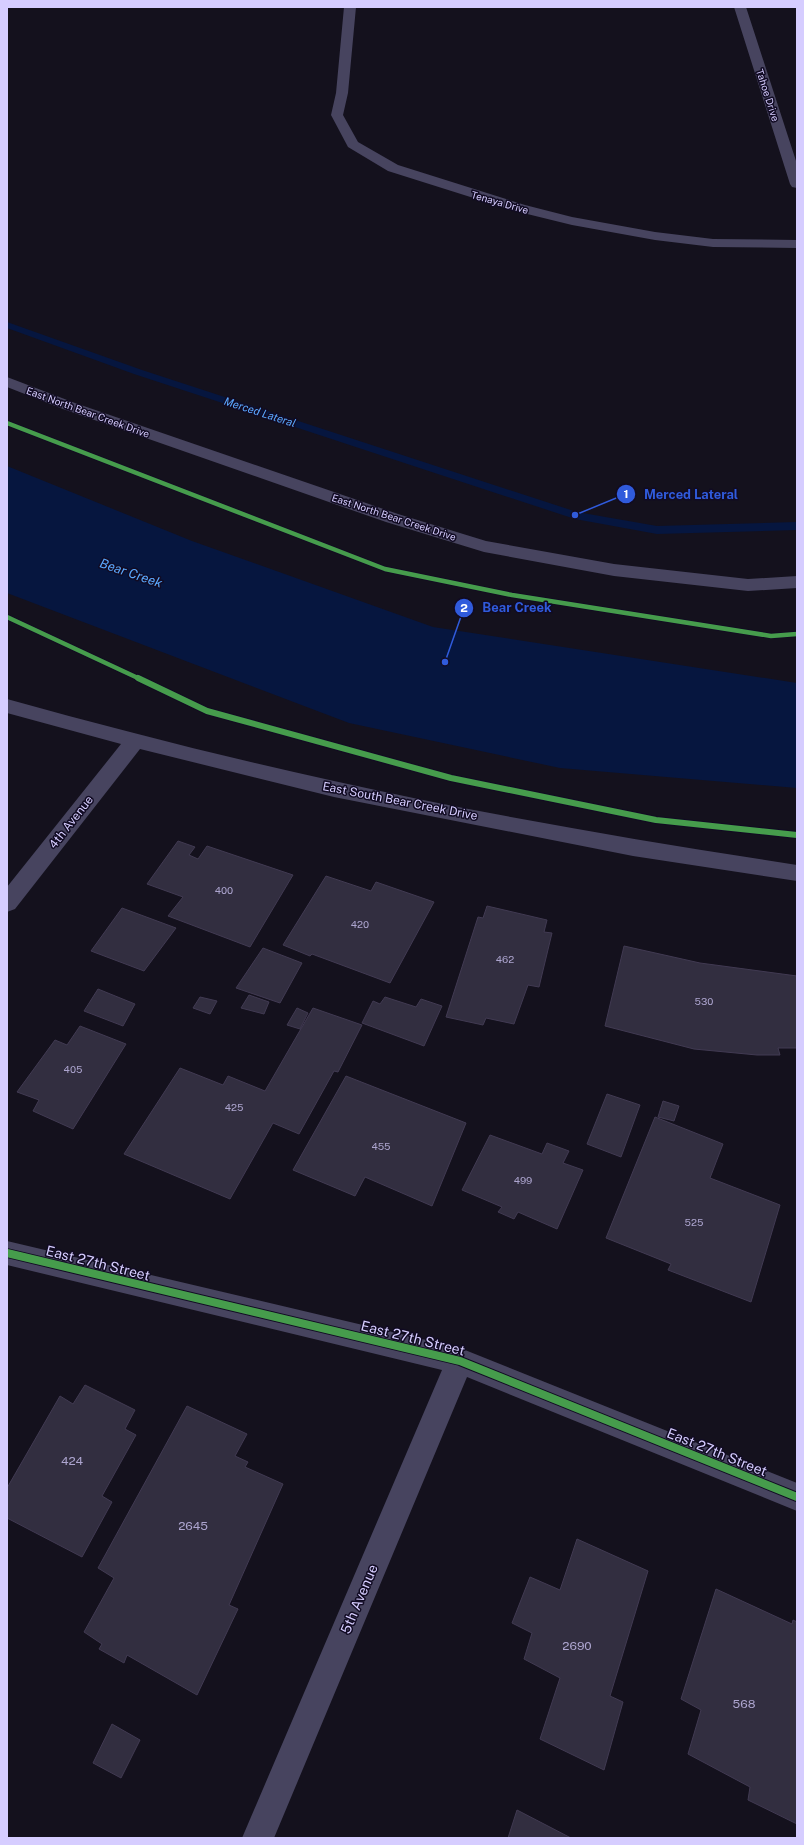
<svg xmlns="http://www.w3.org/2000/svg" width="804" height="1845" viewBox="0 0 804 1845" font-family="'Public Sans',sans-serif">
  <rect width="100%" height="100%" fill="#14111d"/>
  <path fill="#06163f" d="M7 466 192 541 433 627 797 683V788L560 768 349 723 7 593Z"/>
  <g fill="none" stroke-linecap="round" stroke-linejoin="round">
    <path fill="#06163f" fill-rule="evenodd" d="M7 322 142 370 577 512 657 526 797 522V530L657 534 575 519 134 374 7 328Z"/>
  </g>
  <path fill="#322e40" stroke="#413a52" d="M178 841 195 847 189 855 198 859 207 846 293 875 250 947 168 916 183 897 147 884Z
    M326 876 371 891 376 882 434 902 390 983 312 954 310 956 283 945Z
    M487 906 547 920 544 932 552 933 539 987 528 985 514 1024 486 1018 483 1025 446 1017 478 917 483 918Z
    M122 908 176 928 144 971 91 951Z
    M624 946 700 963 797 976V1048H778L780 1055H757L694 1049 605 1026Z
    M263 948 302 963 280 1003 236 988Z
    M98 989 135 1004 123 1026 84 1011Z
    M249 995 269 1002 264 1014 241 1008Z
    M200 997 217 1001 210 1014 193 1008Z
    M385 997 416 1007 421 999 442 1006 424 1046 362 1023 373 1001 380 1004Z
    M297 1008 308 1013 300 1029 287 1025Z
    M313 1008 362 1025 338 1072 334 1071 299 1134 273 1123 230 1199 124 1154 180 1068 223 1085 228 1076 265 1091Z
    M80 1026 126 1044 73 1129 33 1111 39 1100 17 1092 55 1040 67 1045Z
    M346 1076 466 1123 432 1206 365 1177 355 1196 293 1170Z
    M607 1094 640 1105 621 1157 587 1144Z
    M663 1101 679 1106 674 1121 658 1117Z
    M655 1117 723 1144 710 1178 780 1205 751 1302 668 1270 671 1264 606 1238Z
    M490 1135 542 1154 547 1143 569 1151 563 1163 583 1170 557 1229 518 1212 514 1219 498 1212 502 1207 462 1190Z
    M85 1385 135 1410 125 1429 136 1435 102 1496 112 1502 82 1557 7 1518V1488L60 1396 73 1404Z
    M187 1406 247 1434 235 1456 248 1462 245 1467 283 1484 229 1605 238 1609 197 1695 127 1655 124 1663 99 1649 102 1644 84 1632 114 1578 98 1568Z
    M577 1539 648 1571 610 1696 623 1702 604 1770 540 1739 560 1678 524 1659 532 1633 512 1623 530 1577 560 1590Z
    M716 1589 792 1624 793 1620 797 1622V1824L748 1800 750 1787 688 1754 701 1710 681 1699Z
    M112 1724 140 1740 121 1778 93 1763Z
    M517 1810 571 1838H508Z"/>
  <g fill="none" stroke-linecap="round" stroke-linejoin="round">
    <path fill="#47445f" fill-rule="evenodd" d="M344 7H356L348 93 343 115 358 142 398 165 525 205 572 217 655 232 713 239 797 240V248L713 247 655 240 572 225 515 211 388 171 348 147 331 115 336 93Z
      M734 7H746L797 164V188L792 187 790 184Z
      M7 377 75 403 398 514 486 541 614 564 748 579 797 576V588L748 591 614 576 484 552 386 522 63 409 7 387Z
      M7 699C115 729 224 757 334 781 487 815 642 841 797 865V881L633 856 334 797 140 749 15 909 7 912V887L121 744 7 713Z
      M7 1241 460 1348 797 1483V1511L467 1377 274 1838H242L442 1370 7 1265Z"/>
    <defs>
      <path id="cycleway-far2" d="M7 423 385 569 512 595 771 636 797 634
        M7 617 140 679"/>
      <path id="cycleway-far1" d="M138 678 207 711 451 778 656 820 797 835"/>
      <path id="cycleway" d="M7 1253 460 1361 797 1497"/>
    </defs>
    <use href="#cycleway-far2" stroke="#110b23" stroke-width="6"/>
    <use href="#cycleway-far1" stroke="#110b23" stroke-width="8"/>
    <use href="#cycleway" stroke="#110b23" stroke-width="10"/>
    <use href="#cycleway-far2" stroke="#469c4c" stroke-width="4.5"/>
    <use href="#cycleway-far1" stroke="#469c4c" stroke-width="6"/>
    <use href="#cycleway" stroke="#469c4c" stroke-width="8"/>
  </g>
  <g text-anchor="middle" dominant-baseline="central" stroke-width="3" stroke-linejoin="round" paint-order="stroke">
    <g font-size="10" fill="#d6cdff" stroke="#110b23">
      <text transform="translate(768 95) rotate(72)">Tahoe Drive</text>
      <text transform="translate(500 202) rotate(16)">Tenaya Drive</text>
      <text transform="translate(88 412) rotate(20)">East North Bear Creek Drive</text>
      <text transform="translate(394 517) rotate(18)">East North Bear Creek Drive</text>
    </g>
    <g font-size="10" fill="#ada5cf">
      <text x="224" y="890">400</text>
      <text x="360" y="924">420</text>
      <text x="505" y="959">462</text>
      <text x="704" y="1001">530</text>
      <text x="73" y="1069">405</text>
      <text x="234" y="1107">425</text>
      <text x="381" y="1146">455</text>
      <text x="523" y="1180">499</text>
      <text x="694" y="1222">525</text>
    </g>
    <g font-size="11" font-style="italic" fill="#5ba9ff" stroke="#110b23">
      <text transform="translate(260 412) rotate(18)">Merced Lateral</text>
    </g>
    <g font-size="12" fill="#d6cdff" stroke="#110b23">
      <text transform="translate(400 801) rotate(11)">East South Bear Creek Drive</text>
      <text transform="translate(71 822) rotate(-52)">4th Avenue</text>
    </g>
    <g font-size="12" fill="#ada5cf">
      <text x="72" y="1461">424</text>
      <text x="193" y="1526">2645</text>
      <text x="577" y="1646">2690</text>
      <text x="744" y="1704">568</text>
    </g>
    <g font-size="13" font-style="italic" fill="#5ba9ff" stroke="#110b23">
      <text transform="translate(131 573) rotate(19)">Bear Creek</text>
    </g>
    <g font-size="14" fill="#d6cdff" stroke="#110b23">
      <text transform="translate(98 1263) rotate(14)">East 27th Street</text>
      <text transform="translate(413 1338) rotate(14)">East 27th Street</text>
      <text transform="translate(717 1452) rotate(22)">East 27th Street</text>
      <text transform="translate(359 1599) rotate(-67)">5th Avenue</text>
    </g>
  </g>
  <path fill="none" stroke="#305bdc" stroke-width="1.5" d="M575 515L626 494M445 662L464 608"/>
  <g fill="#305bdc" stroke="#110b23" stroke-width="1.5">
    <circle cx="575" cy="515" r="4"/>
    <circle cx="445" cy="662" r="4"/>
    <circle cx="626" cy="494" r="10"/>
    <circle cx="464" cy="608" r="10"/>
  </g>
  <g font-size="12" text-anchor="middle" font-weight="bold" fill="#fff">
    <text x="626" y="498">1</text>
    <text x="464" y="612">2</text>
  </g>
  <g font-size="13" text-anchor="middle" font-weight="bold" fill="#305bdc" stroke="#110b23" stroke-width="3" stroke-linejoin="round" paint-order="stroke">
    <text x="691" y="499">Merced Lateral</text>
    <text x="517" y="612">Bear Creek</text>
  </g>
  <rect width="804" height="1845" fill="none" stroke="#d6cdff" stroke-width="16"/>
</svg>
